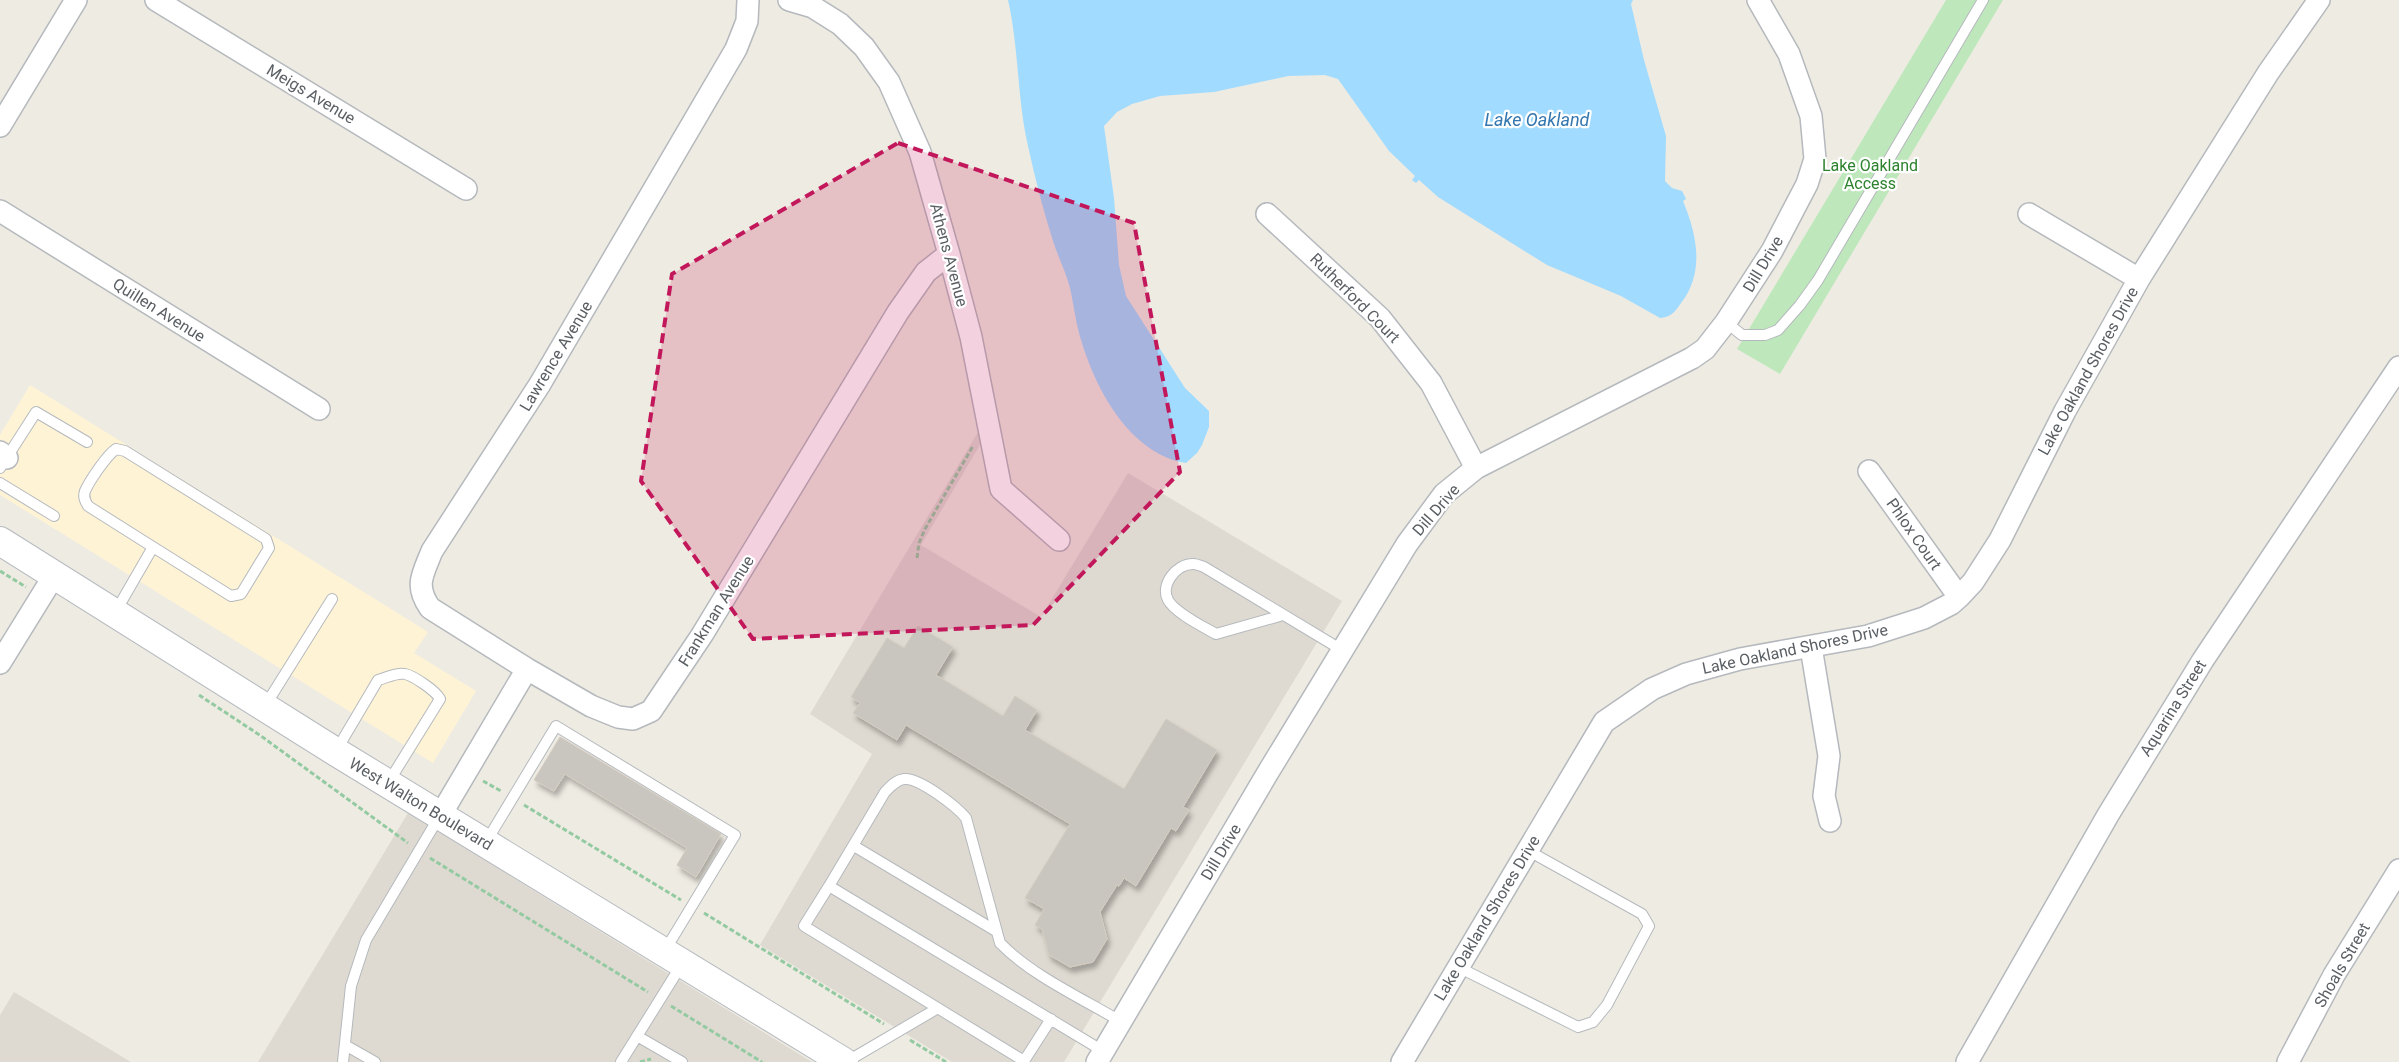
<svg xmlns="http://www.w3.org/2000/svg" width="2399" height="1062" viewBox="0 0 2399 1062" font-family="Roboto,sans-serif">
  <defs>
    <filter id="shadow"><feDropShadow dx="3" dy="5.5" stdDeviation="2.5" flood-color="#0004"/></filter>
  </defs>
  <rect width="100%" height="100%" fill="#eeebe2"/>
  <path fill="#fff3d6" d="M30 385 428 632 414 653 476 691 433 763 0 495V435Z"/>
  <path fill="#dedad1" d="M981 427 984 438 921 545 1041 617 1128 473 1342 601 1064 1062H952L760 945 872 754 810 714Z
    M408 813 812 1062H258Z
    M14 992 131 1062H0V1015Z"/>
  <path fill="#bee8bc" d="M1946 0H2003L1780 374 1737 349Z"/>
  <path fill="#a1dbff" d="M1008 0H1633L1631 4 1644 60 1666 136 1665 181 1672 188 1682 191 1686 199 1683 201C1697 235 1705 272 1681 303 1675 312 1671 317 1660 318L1621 296 1547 265 1438 197 1419 180 1416 183 1412 180 1415 176 1389 151 1338 79 1325 75 1288 76 1214 92 1160 96 1132 104 1117 112 1104 126 1114 198 1119 265 1126 296 1185 388 1209 411V427L1202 445 1197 453 1186 463C1131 454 1097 392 1082 343 1076 325 1074 306 1070 288 1066 272 1058 257 1053 241 1043 210 1035 178 1028 146 1017 98 1019 48 1008 0Z"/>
  <path fill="#c9c5bf" stroke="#d4ccc0" filter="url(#shadow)" d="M918 626 953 647 936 675 1003 716 1015 696 1037 710 1025 730 1124 789 1166 719 1217 750 1183 807 1189 810 1176 831 1171 828 1136 886 1124 878 1119 886 1117 885 1100 912 1107 939 1093 962 1070 967 1049 955 1042 929 1035 925 1044 909 1025 898 1070 824 906 725 897 740 853 713 860 703 851 697 887 638 904 648Z
    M560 737 721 834 696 877 677 865 687 848 565 774 554 791 534 780Z"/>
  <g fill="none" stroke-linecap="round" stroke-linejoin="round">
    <defs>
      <path id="service" d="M1726 322 1742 335H1765L1778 330 1800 305 1818 280 1983 0
        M0 468 36 412 87 442
        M0 483 54 516
        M116 611 153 547 88 506C85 501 83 497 85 491 90 480 107 455 116 449L125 451 266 539 269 548 241 594 231 596 153 547
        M1283 615 1216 634C1204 627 1175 613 1168 600 1160 585 1176 564 1193 564 1197 564 1201 566 1204 567L1342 650
        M265 706 332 599
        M336 751 378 680C386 678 397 672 405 674 414 676 436 691 440 699L388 783
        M486 842 556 726 735 835 664 952
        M854 846 996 931
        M829 886 804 926 1024 1061 1051 1019
        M1458 967 1578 1027 1593 1022 1607 1005 1649 926 1642 914 1527 850
        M637 1036 682 1062
        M345 1045 375 1062
        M1103 1051 829 886 885 792C891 786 896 780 904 779 919 777 957 807 966 818L1000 943C1031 975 1081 998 1120 1021
        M343 1062 351 986 366 940 439 817
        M621 1062 682 964
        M846 1062 938 1008"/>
      <path id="minor" d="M156 0 466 189
        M748 0 747 21 736 49 540 384 432 551C423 574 414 585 430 608L527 669 591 706 618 717 633 719 651 711 702 635 898 312 926 272 949 254
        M789 0 813 7 840 24 864 47 889 82 920 152 949 254 971 337 1001 489 1059 540
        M0 126 76 0
        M0 211 319 409
        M1267 214 1380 318 1431 383 1476 468
        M2029 214 2139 279
        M0 452 7 458
        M1869 471 1959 597
        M1811 647 1829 756 1824 796 1830 821
        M0 663 55 574
        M440 816 527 669
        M1097 1062 1267 774 1407 544 1444 494 1476 468 1692 358 1705 349 1726 322 1772 251 1807 184 1815 159 1811 116 1789 54 1758 0
        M1402 1062 1604 722 1652 689 1686 674 1740 659 1868 636 1924 618 1951 604 1959 597 1973 582 2000 540 2065 411 2139 279 2268 73 2319 0
        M1967 1062 2108 815 2203 660 2399 367
        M2288 1062 2334 975 2399 870"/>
      <path id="secondary" d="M0 541 336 752 844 1062"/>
    </defs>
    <use href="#service" stroke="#b5b9bd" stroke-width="12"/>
    <use href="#minor" stroke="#b5b9bd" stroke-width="24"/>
    <use href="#secondary" stroke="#b6bac0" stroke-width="30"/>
    <path stroke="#94caa1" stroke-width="3" stroke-dasharray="5 2.5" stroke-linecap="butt" d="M917 558 919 543 925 529 973 446
      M0 571 26 587
      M199 695 261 736 408 843
      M483 781 501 791
      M524 805 681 900
      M430 858 648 992
      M704 913 884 1024
      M671 1006 762 1062
      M910 1040 946 1062
      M640 1062 651 1059"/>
    <use href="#service" stroke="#fff" stroke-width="10"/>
    <use href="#minor" stroke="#fff" stroke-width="21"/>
    <use href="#secondary" stroke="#fff" stroke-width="28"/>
  </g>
  <path fill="#c2185b" fill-opacity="0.2" stroke="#c2185b" stroke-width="4" stroke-dasharray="10 6" stroke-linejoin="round" d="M898 143 1134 223 1180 472 1033 625 753 639 641 481 672 274Z"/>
  <g text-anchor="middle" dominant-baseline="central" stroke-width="4.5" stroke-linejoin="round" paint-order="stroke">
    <g font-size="16" fill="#5a5f64" stroke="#fff">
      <text transform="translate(311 94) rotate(31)">Meigs Avenue</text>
      <text transform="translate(949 255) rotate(75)">Athens Avenue</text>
      <text transform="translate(1763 264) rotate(-59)">Dill Drive</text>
      <text transform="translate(1355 298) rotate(45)">Rutherford Court</text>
      <text transform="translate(159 310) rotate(32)">Quillen Avenue</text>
      <text transform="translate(556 356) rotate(-59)">Lawrence Avenue</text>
      <text transform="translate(2088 371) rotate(-61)">Lake Oakland Shores Drive</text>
      <text transform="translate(1436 510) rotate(-49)">Dill Drive</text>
      <text transform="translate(1914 534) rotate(55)">Phlox Court</text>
      <text transform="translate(716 611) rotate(-58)">Frankman Avenue</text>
      <text transform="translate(1795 649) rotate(-12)">Lake Oakland Shores Drive</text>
      <text transform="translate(2173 708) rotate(-58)">Aquarina Street</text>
      <text transform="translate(421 804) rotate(31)">West Walton Boulevard</text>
      <text transform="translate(1221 852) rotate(-59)">Dill Drive</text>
      <text transform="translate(1487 918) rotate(-59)">Lake Oakland Shores Drive</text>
      <text transform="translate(2342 965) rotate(-60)">Shoals Street</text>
    </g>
    <g font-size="16" fill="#2d822d" stroke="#fff">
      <text x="1870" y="165">Lake Oakland<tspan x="1870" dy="18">Access</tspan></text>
    </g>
    <g font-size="18" font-style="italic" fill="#3477b0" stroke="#fff">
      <text x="1537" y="119">Lake Oakland</text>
    </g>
  </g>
</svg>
